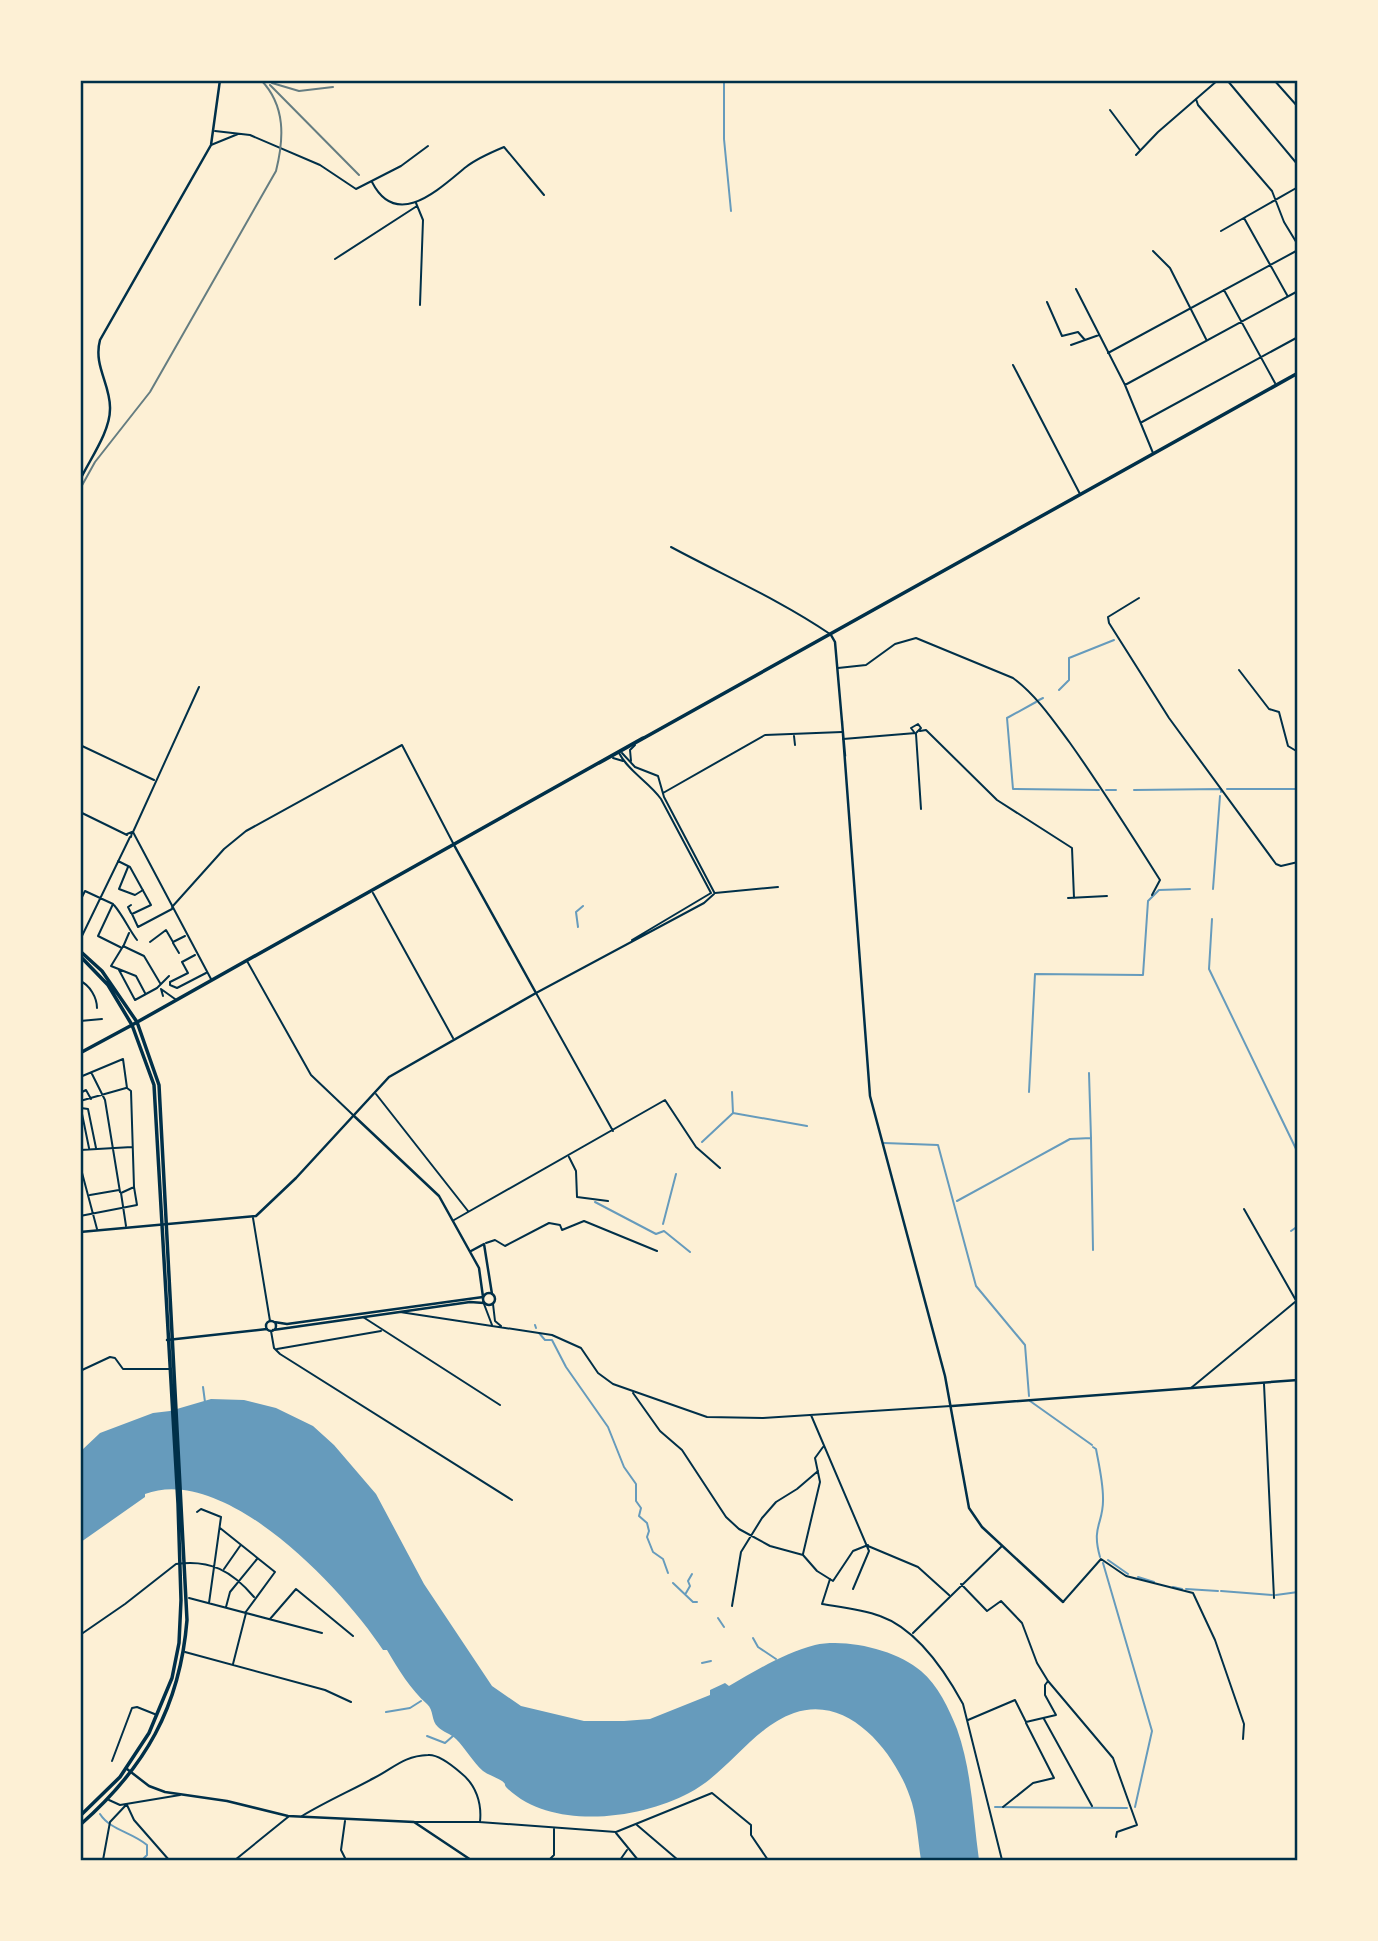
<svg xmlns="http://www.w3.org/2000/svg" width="1378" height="1941" viewBox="0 0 1378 1941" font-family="'Sofia Sans Condensed',sans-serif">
  <rect width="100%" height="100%" fill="#fdf0d5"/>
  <path fill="#669bbc" d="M211 1399 244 1400 276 1408 313 1426 334 1445 376 1494 424 1584 492 1686 521 1706 584 1721H624L650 1719 710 1695V1690L725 1683 729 1686C757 1670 784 1653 815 1645 846 1638 897 1650 921 1671 938 1685 949 1709 957 1729 972 1771 973 1817 979 1860H921C918 1841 917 1821 912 1803 898 1756 850 1693 794 1713 752 1728 728 1773 689 1793 640 1819 553 1831 508 1789 502 1783 508 1786 502 1781 496 1777 488 1775 483 1771 473 1762 465 1748 456 1739 451 1734 443 1732 438 1727 431 1721 434 1710 427 1704 411 1690 398 1669 387 1650H383C343 1589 225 1463 145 1494V1497L81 1542V1451L100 1433 153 1413 170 1411Z"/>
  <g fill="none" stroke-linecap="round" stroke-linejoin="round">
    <path stroke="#669bbc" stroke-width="2" d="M724 80V139L731 211
      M1059 690 1069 680V658L1114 640
      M1039 700 1043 698
      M1036 702 1007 718 1013 789 1099 790
      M1227 789H1298
      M1106 790H1116
      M1134 790 1221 789V792
      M1213 889 1220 796
      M1212 919 1209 969 1298 1153
      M578 927 576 912 583 906
      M1089 1073 1091 1138
      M1029 1092 1035 974 1143 975 1148 901 1159 890 1190 889
      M733 1113 807 1126
      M702 1142 733 1113 732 1092
      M884 1143 938 1145 976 1286 1025 1345 1029 1396
      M957 1201 1070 1139 1091 1138 1093 1250
      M595 1202 656 1234 664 1231 690 1252
      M663 1224 676 1174
      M1291 1231 1298 1226
      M535 1325 536 1328
      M539 1333 545 1340H552L566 1367 608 1427 624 1467 636 1484V1501L641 1508 639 1516 647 1523 649 1531 647 1537 653 1552 663 1559 668 1573
      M203 1387 205 1402
      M1030 1401 1092 1445
      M1093 1447 1096 1449C1099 1465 1103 1482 1103 1498 1104 1524 1091 1525 1100 1557
      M1108 1560 1128 1574
      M1103 1563 1152 1731 1135 1807
      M1138 1577 1154 1582
      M673 1583 693 1602H697
      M1173 1587 1182 1589
      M1186 1589 1218 1591
      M1221 1591 1272 1595
      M686 1593 690 1586 688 1581 692 1574
      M1276 1595 1298 1592
      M718 1618 724 1627
      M753 1638 758 1647 776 1659
      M702 1663 711 1661
      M386 1712 410 1708 421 1701
      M427 1736 445 1743 453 1736
      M995 1807 1127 1808
      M100 1814C110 1830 132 1832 147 1845V1855L143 1859
      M137 1860H140"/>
    <path stroke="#003049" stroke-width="2" d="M1227 80 1298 165
      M1274 80 1298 107
      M1196 99 1198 105 1272 191 1284 222 1298 245
      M1110 110 1140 150
      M215 131 250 135 320 165 356 189 401 166 428 146
      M211 145 238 134
      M1136 155 1158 132 1218 80
      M372 182C397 231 440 188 466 167 476 159 492 152 504 147L544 195
      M416 203 423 220 420 305
      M1244 218 1287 295
      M1221 231 1298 187
      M1153 251 1170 268 1206 339
      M335 259 417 206
      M1076 289 1125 385 1153 453
      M1224 290 1275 383
      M1047 302 1062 336 1078 332 1085 340
      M1071 345 1099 335
      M1108 353 1298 250
      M1013 365 1080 494
      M1125 385 1298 291
      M1142 422 1298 337
      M671 547C725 576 780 600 830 634
      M1139 598 1108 617 1109 623 1169 718 1276 864 1281 866 1298 862
      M838 668 866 665 895 644 916 638 1013 678C1036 695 1053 720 1070 743 1102 788 1131 834 1160 880L1152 895
      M1239 670 1269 709 1279 712 1288 746 1298 752
      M199 687 133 832 211 979
      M920 731 926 730 997 800 1072 848 1074 898
      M916 734 921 809
      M794 736 795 745
      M843 739 916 733 921 728 918 724 911 728 914 732
      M80 745 154 780
      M619 753C629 772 649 782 661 799L711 893
      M622 753 635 767 658 776 664 797 714 892
      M613 758 623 761
      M631 761 630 750 635 745
      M663 793 765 735 842 732
      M80 812 127 835
      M127 834 132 832 131 837
      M118 861 130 867 151 905 132 914 138 927 172 909
      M128 867 119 889 135 895 143 890
      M373 893 453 1038
      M715 893 778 887
      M1068 898 1107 896
      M80 901 85 891 113 904 98 936 122 948 111 966 136 976 145 993
      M114 905C124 917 128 928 137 940
      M172 907 224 849 246 831 402 745 453 843
      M131 913 128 907 131 905
      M80 940 130 837
      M632 940 711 893
      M150 942 166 930 173 942 185 936
      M173 943 179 953
      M123 946 144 956 160 983
      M123 947 129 933
      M195 955 182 962 188 973 170 982V985L177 988 206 973
      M247 961 311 1075 352 1114
      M119 970 135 1000 157 988 169 976
      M80 981C90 985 97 998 97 1008
      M163 996 161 989 175 999
      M80 1021 102 1019
      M92 1074 105 1100 120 1192
      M80 1077 123 1059 127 1088 131 1091 134 1187 121 1193 126 1226
      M80 1093 86 1090 91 1099
      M376 1094 468 1211
      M80 1101 126 1088
      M80 1105 81 1108 88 1109 96 1148
      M81 1109 89 1148
      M613 1131 536 993 704 903 714 894
      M80 1150 132 1147
      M569 1157 576 1171 577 1197 608 1201
      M81 1169 97 1229
      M90 1195 119 1190
      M1244 1209 1298 1304
      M80 1216 137 1205 134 1187
      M253 1218 270 1321
      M454 1220 665 1100 696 1147 720 1168
      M486 1243 495 1240 505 1246 549 1223 560 1225 562 1230 584 1221 657 1251
      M484 1304 492 1325
      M493 1304 495 1321 501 1326
      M400 1312 552 1335 581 1348 598 1373 613 1384 707 1417 763 1418 951 1406
      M363 1317 500 1405
      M271 1331 274 1348 280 1354 512 1500
      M277 1349 381 1331
      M80 1371 110 1357 115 1358 123 1369H169
      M1264 1384 1274 1598
      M1191 1388 1295 1302
      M633 1393 660 1431 682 1450 726 1517 739 1529 770 1546 803 1555 817 1571 833 1581 853 1551 868 1545
      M811 1415 869 1551 853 1589
      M197 1512 201 1509 221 1517 209 1603
      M220 1528 275 1572 245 1613
      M868 1546 918 1567 949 1595
      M803 1554 820 1482 815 1458 823 1447
      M224 1569 240 1546
      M830 1579 822 1604C841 1607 862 1609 880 1616 917 1629 945 1671 963 1704L1002 1860
      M961 1584 987 1611 1001 1601 1022 1623 1037 1663 1048 1681 1113 1758 1137 1825 1117 1832 1116 1837
      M189 1598 322 1633
      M1063 1602 1101 1559 1126 1576 1193 1593 1215 1640 1244 1724 1243 1739
      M732 1606 741 1552 762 1518 776 1502 797 1489 818 1471
      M226 1607 230 1592 257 1559
      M270 1619 296 1589 353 1636
      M913 1633 1002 1546
      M80 1635 125 1604 176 1564C210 1559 232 1571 254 1597
      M185 1652 325 1690 351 1702
      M233 1664 246 1613
      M1044 1719 1092 1806
      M968 1720 1015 1700 1026 1722 1056 1715 1045 1695V1685L1048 1681
      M112 1761 132 1708 137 1707 157 1715
      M109 1800 120 1805 180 1795
      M127 1805 134 1820 169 1860
      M1003 1807 1033 1783 1054 1778 1026 1723
      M302 1816C325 1802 350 1791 374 1778 394 1768 403 1756 428 1755 439 1754 453 1766 461 1773 476 1785 482 1803 480 1822
      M345 1821 341 1850 346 1860
      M414 1822H479L616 1832 712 1793 751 1825V1835L768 1860
      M637 1825 678 1860
      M616 1833 638 1860
      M103 1860 110 1822 126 1805
      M235 1860 288 1817
      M549 1860 554 1855V1829
      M620 1860 627 1850"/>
    <path stroke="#003049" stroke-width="2.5" d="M831 635 835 642 845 756
      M842 721 870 1096 945 1376 969 1508 982 1527 1063 1602
      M471 1251 484 1244 492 1294
      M483 1299a6 6 0 1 1 12 0a6 6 0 1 1-12 0Z
      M266 1326a5 5 0 1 1 10 0a5 5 0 1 1-10 0Z
      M274 1322 287 1324 483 1297 479 1268 439 1196 353 1115
      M273 1330 470 1302 484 1303
      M167 1340 267 1329
      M952 1406 1298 1380
      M127 1769 149 1786 165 1792 227 1801 288 1816 414 1822 471 1860"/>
    <path stroke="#003049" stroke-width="2.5" d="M80 480C90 459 110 432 110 409 111 385 93 366 100 340L211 145 220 80
      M80 1232 256 1216 296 1178 389 1077 536 993 454 845"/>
    <path stroke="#003049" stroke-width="3.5" d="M80 951 102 971 137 1022
      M80 956 108 985 132 1025 80 1053"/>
    <path stroke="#003049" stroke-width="3.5" d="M599 763 1298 373
      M80 1816 120 1777 149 1733 172 1678 179 1643 181 1600 178 1504 154 1085 132 1025 643 738
      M80 1825C145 1768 180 1707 187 1620L159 1085 137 1022"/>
    <path stroke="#657d81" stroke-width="2" d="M272 83 299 91 333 87
      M270 85 359 175
      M80 489 95 462 150 392 276 171C284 139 286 106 261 80"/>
  </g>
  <rect width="1378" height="1941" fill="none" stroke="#fdf0d5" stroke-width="164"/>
  <rect x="82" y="82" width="1214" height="1777" fill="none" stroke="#003049" stroke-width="2.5"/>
</svg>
